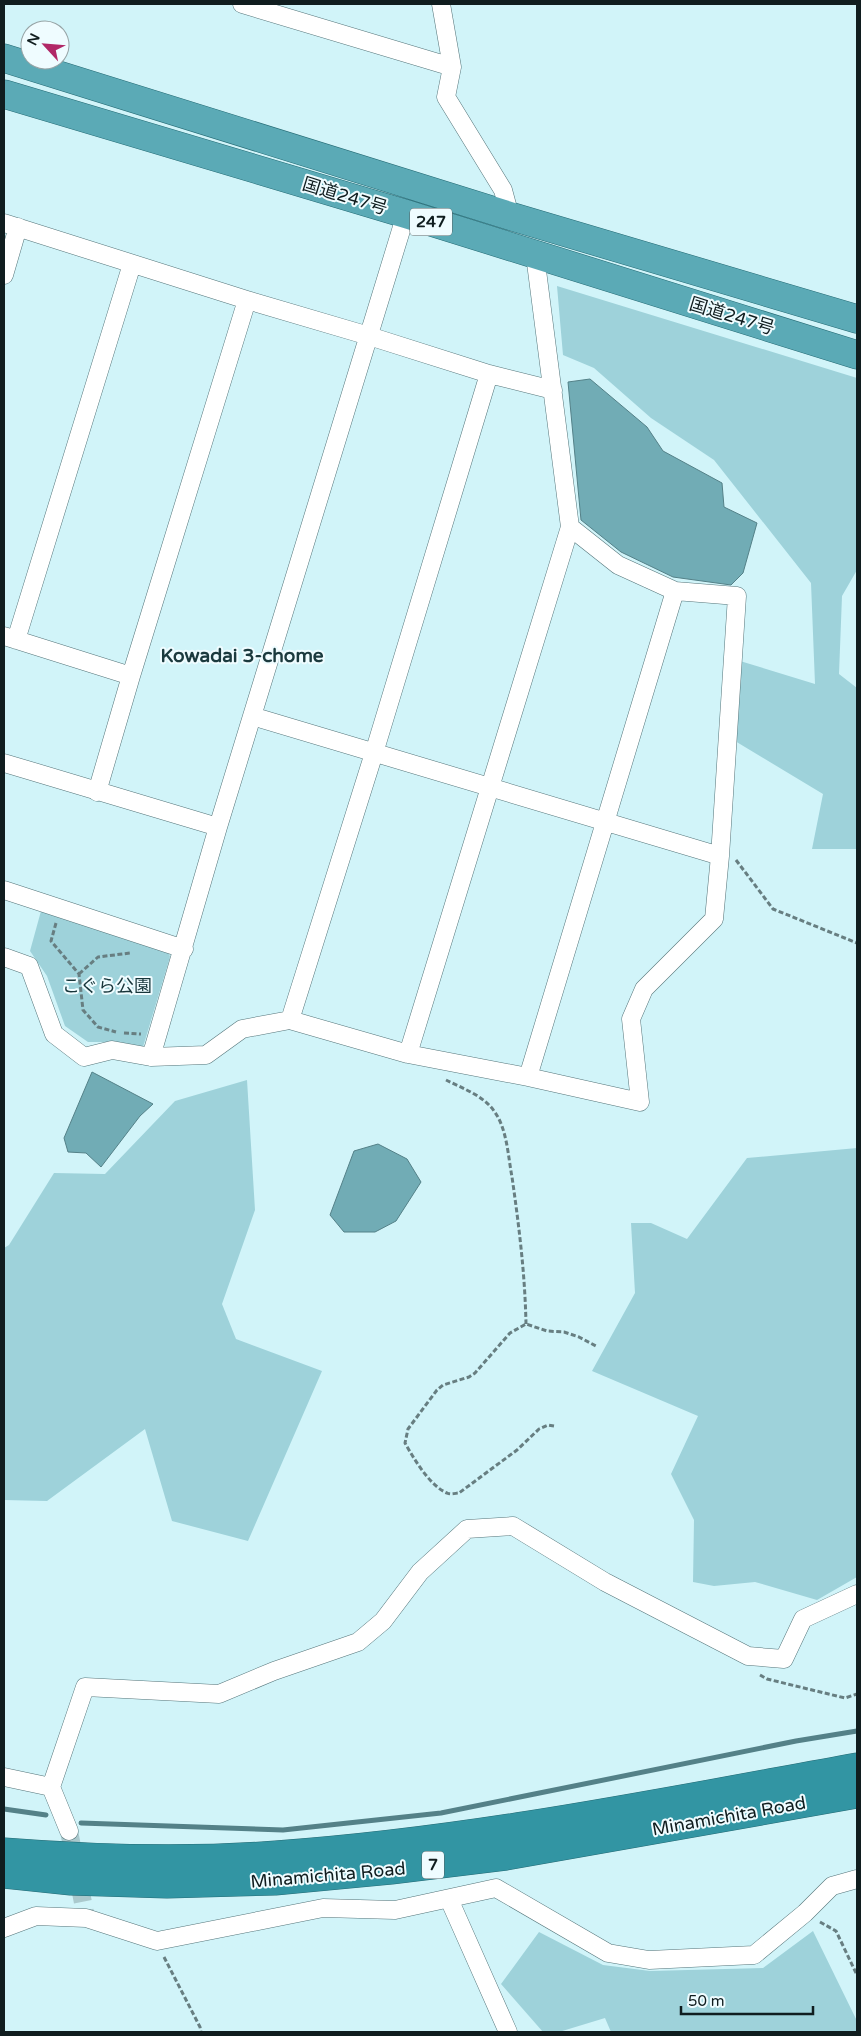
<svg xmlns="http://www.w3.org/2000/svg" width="861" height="2036" viewBox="0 0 861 2036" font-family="'Varela Round','Noto Sans JP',sans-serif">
  <rect width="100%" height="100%" fill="#d1f4f9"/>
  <path fill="#9ed2da" d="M557 286 857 378V570L842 596 839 674 857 688V849H812L823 794 735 741 740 661 815 684 811 583 714 460 651 418 594 368 563 355Z
    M41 911 168 949 170 957 143 1047 119 1042H88L65 1026 47 976 30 951Z
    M247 1080 255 1210 222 1304 236 1339 322 1371 248 1541 172 1521 145 1429 47 1501 4 1500V1248L9 1245 54 1173 105 1174 175 1101Z
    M857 1148V1577L817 1600 755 1582 714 1586 693 1582 694 1520 671 1474 698 1416 592 1371 635 1293 631 1223H651L687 1239 747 1158Z
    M813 1931 857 2021V2032H611L605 2018 559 2032H543L501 1984 539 1932 603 1965 650 1971 763 1968Z"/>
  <path fill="#71acb5" stroke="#548188" d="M590 379 647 427 663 451 722 483 724 507 757 523 743 573 731 585 673 577 621 552 581 520 568 382Z
    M92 1072 153 1104 140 1116 101 1167 86 1153 68 1152 64 1138Z
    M378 1144 407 1159 421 1182 396 1221 375 1232H344L330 1215 354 1151Z"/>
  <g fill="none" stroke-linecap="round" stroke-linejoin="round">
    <path stroke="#548188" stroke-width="5" d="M4 1809 46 1815
      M81 1823 283 1830 441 1813 796 1741 857 1731"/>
    <path stroke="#aac9cd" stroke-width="18" stroke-dasharray="18 9" stroke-linecap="butt" d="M69 1831 86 1918"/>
    <defs>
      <path id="minor" d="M242 4 452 67
        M441 4 452 67 446 97 503 190 510 216
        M4 223 247 300 369 336 489 374 553 390
        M4 275 18 227
        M4 636 131 676
        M16 640 132 264
        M252 716 720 856
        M4 763 218 827
        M97 792 131 676 247 300
        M4 890 184 949
        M4 957 29 966 54 1034 84 1057 112 1050 151 1057 206 1055 242 1029 290 1020 408 1054 528 1077 640 1102 631 1019 644 989 714 919 720 856 737 596 675 591 618 565 570 527
        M290 1020 374 753 489 374
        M408 1054 570 527 535 255
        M151 1057 218 827 406 214
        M528 1077 675 591
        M4 1777 51 1787
        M69 1831 51 1787 85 1687 219 1694 274 1671 358 1642 383 1621 420 1572 467 1529 513 1526 605 1582 748 1656 784 1659 803 1619 857 1594
        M449 1899 508 2032
        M4 1928 36 1916 86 1918 157 1941 323 1908 395 1910 496 1888 608 1953 649 1960 754 1955 805 1913 832 1886 857 1879"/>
      <path id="trunk" d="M4 58 510 216 857 319
        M4 94 406 214 857 355"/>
      <path id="motorway" d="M4 1852C94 1859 185 1862 276 1855 472 1841 664 1802 857 1767
        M4 1874 71 1881 167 1884 275 1881 391 1870 506 1856 857 1794"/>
    </defs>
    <use href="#minor" stroke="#55757a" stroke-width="19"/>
    <use href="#trunk" stroke="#266b75" stroke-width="29"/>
    <use href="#motorway" stroke="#266b75" stroke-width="29"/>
    <path stroke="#677e81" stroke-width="3" stroke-dasharray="5 2.5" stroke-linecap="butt" d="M736 860 773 909 857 943
      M56 923 51 941 79 974 83 1010 98 1027 116 1032
      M79 974 98 957 130 953
      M124 1033 141 1034
      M446 1080C462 1088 484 1096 494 1111 507 1128 508 1156 512 1177 519 1226 525 1274 526 1324
      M554 1426 548 1425 539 1429 517 1450 459 1493C456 1493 451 1495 447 1493 430 1486 414 1459 405 1443L408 1429 437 1390 443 1385 469 1377 475 1373 510 1333 526 1324 547 1331 564 1332 579 1337 596 1346
      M760 1675 767 1679 845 1698 857 1694
      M820 1922 836 1931 857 1975
      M164 1957 200 2027 201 2032"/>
    <use href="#minor" stroke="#fff" stroke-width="18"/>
    <use href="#trunk" stroke="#5baab6" stroke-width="28"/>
    <use href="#motorway" stroke="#3295a3" stroke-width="28"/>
  </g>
  <g text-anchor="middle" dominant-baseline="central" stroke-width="4" stroke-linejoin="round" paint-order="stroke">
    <g fill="#effcff" stroke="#536062" stroke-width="1">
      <rect x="410" y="208.5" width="42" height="27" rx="4"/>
      <rect x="422" y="1851.5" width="22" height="27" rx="4"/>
    </g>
    <g font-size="16" font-weight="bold" fill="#101d1f">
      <text x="431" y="222">247</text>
      <text x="433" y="1865">7</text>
    </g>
    <g font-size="18" fill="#101d1f" stroke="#effcff">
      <text transform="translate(345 196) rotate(17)">国道247号</text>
      <text transform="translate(732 316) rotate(17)">国道247号</text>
      <text transform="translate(729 1816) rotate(-10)">Minamichita Road</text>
      <text transform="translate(328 1875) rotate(-5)">Minamichita Road</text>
    </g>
    <g font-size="18" fill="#17353a" stroke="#effcff">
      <text x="107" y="986">こぐら公園</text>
    </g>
    <g font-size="19" font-weight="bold" fill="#1b3a3e" stroke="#effcff">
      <text x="242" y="656">Kowadai 3-chome</text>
    </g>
  </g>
  <rect width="861" height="2036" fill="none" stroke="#101d1f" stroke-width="10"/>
  <g transform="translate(45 45) rotate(296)"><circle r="24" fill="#effcff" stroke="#96a3a5"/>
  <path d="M0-4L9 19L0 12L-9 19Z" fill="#b12867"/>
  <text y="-8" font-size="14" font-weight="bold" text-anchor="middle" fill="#101d1f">N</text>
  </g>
  <path d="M681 2006v8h132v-8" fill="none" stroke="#101d1f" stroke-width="2.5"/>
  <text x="688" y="2006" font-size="15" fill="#101d1f" stroke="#effcff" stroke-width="4" paint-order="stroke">50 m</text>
</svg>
